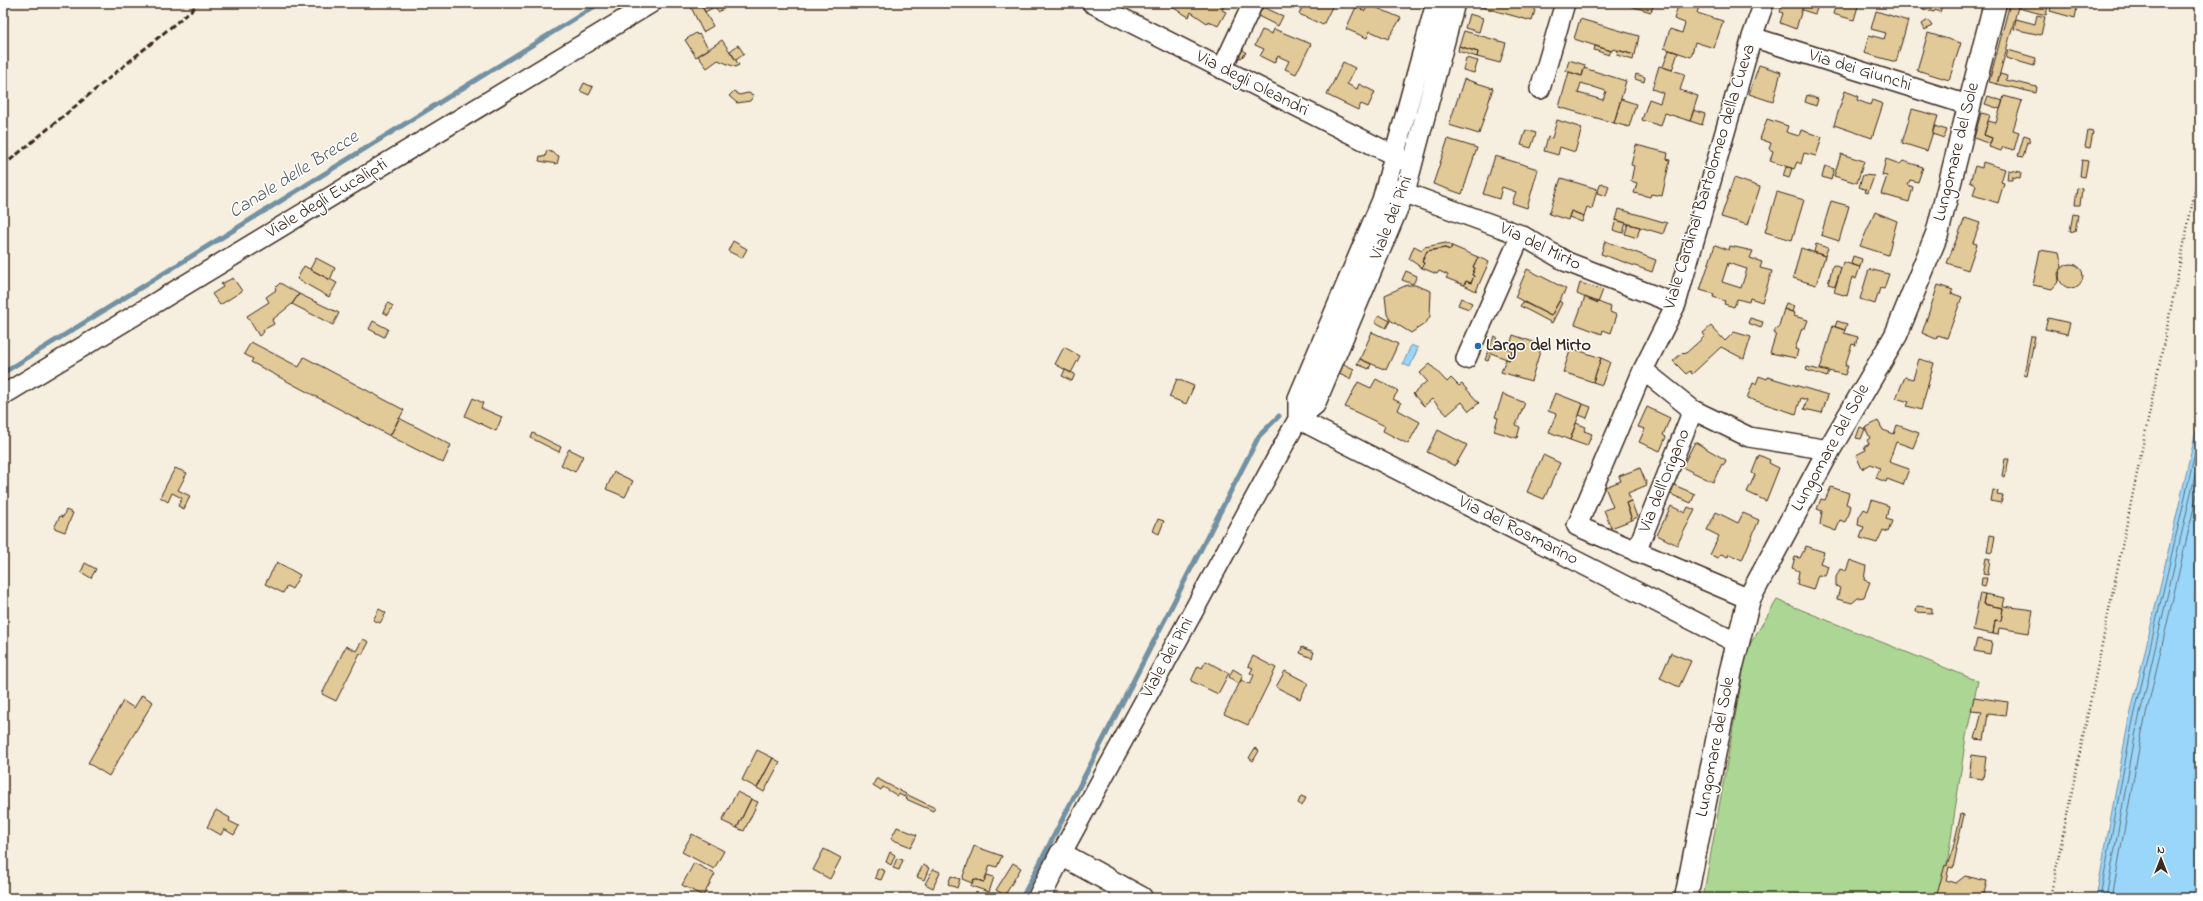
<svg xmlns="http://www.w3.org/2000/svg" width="2203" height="901" viewBox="0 0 2203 901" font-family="'Indie Flower',sans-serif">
  <rect width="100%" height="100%" fill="#f6efe0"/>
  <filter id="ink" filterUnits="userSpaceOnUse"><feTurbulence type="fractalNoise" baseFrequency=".025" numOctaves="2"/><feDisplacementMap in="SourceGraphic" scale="8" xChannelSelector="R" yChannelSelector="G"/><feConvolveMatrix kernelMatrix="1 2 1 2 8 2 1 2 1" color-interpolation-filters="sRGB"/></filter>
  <g filter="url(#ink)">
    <path fill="#acd694" stroke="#748059" d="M1777 600 1978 681 1966 737 1942 898H1703L1747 649Z"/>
    <path fill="#99d6fa" stroke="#7391a2" d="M1411 345 1418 348 1410 367 1403 364Z
      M2200 414V898H2096L2127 729Z"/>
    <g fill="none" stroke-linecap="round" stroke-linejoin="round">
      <path stroke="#616f76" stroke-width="1" d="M2100 898 2131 730 2200 432
        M2106 898 2136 731 2200 454
        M2112 898 2142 732 2200 481"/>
      <path stroke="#7391a2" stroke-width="5" d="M3 373 600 3
        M1022 898 1259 436 1279 416"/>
    </g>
    <path fill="#e2c998" stroke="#3b2a1e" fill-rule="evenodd" d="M693 3H700L713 26 703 32 690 5Z
      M700 3H722L705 12Z
      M723 3 725 8 718 12 715 7Z
      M1165 3H1225L1222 10 1226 12 1218 26 1208 21 1207 23 1191 12 1189 17Z
      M1304 3H1334L1323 25 1299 14Z
      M1479 3H1537L1532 21 1478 6Z
      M1620 3H1654L1651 12Z
      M1679 3H1700L1697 13 1723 21 1714 48 1695 42 1691 57 1664 48 1670 29 1682 33 1685 23 1674 19Z
      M1783 3H1804L1796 29 1780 23 1783 13 1780 12Z
      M1804 3H1819L1815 14 1802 10Z
      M1830 3H1847L1858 6 1854 20 1833 14 1835 7 1829 6Z
      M1924 3H1943L1940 12 1935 10 1934 12 1923 9Z
      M2010 3H2019L1997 84 1989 82Z
      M2019 3H2035L2048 6 2046 15 2018 8Z
      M2035 3H2078L2075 18 2050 11 2051 7Z
      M1368 4 1401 18 1388 39 1370 31 1367 38 1346 29 1356 7 1365 11Z
      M1263 7 1283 16 1278 26 1258 16Z
      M1876 11 1908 21 1896 62 1864 53 1869 35 1884 39 1886 33 1871 29Z
      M1469 14 1483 18 1479 32 1465 28Z
      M2037 15 2045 17 2041 35 2014 29 2016 19 2035 24Z
      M1580 19 1639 36 1635 55 1613 49 1612 51 1574 39Z
      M1928 20 1932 26 1925 30 1922 24Z
      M1274 29 1311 44 1296 74 1285 69 1289 61 1278 56 1274 63 1260 56 1264 49 1255 45 1262 30 1272 34Z
      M1464 31 1506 43 1500 63 1477 57 1478 52 1459 46Z
      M696 33 697 35 699 34 709 49 696 57 685 40Z
      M1928 33 1961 43 1949 80 1917 70Z
      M722 40 739 65 735 67 718 60 707 68 698 56Z
      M738 45 744 54 736 60 730 51Z
      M1459 46 1478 52 1477 57 1458 51Z
      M1595 46 1611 51 1609 55 1594 50Z
      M1242 48 1246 53 1241 58 1237 56Z
      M1618 50 1634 55 1633 60 1617 55Z
      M1669 50 1678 53 1672 70 1663 67Z
      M2008 50 2036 58 2034 66 2006 58Z
      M1466 58 1478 61 1474 73 1463 70Z
      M1569 60 1585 65 1582 76 1566 71Z
      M1343 62 1355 68 1347 84 1357 89 1359 84 1375 92 1368 107 1361 104 1358 110 1327 95Z
      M1759 65 1781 72 1773 102 1749 94Z
      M1659 66 1685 74 1680 90 1698 96 1690 121 1665 113 1661 126 1642 120 1649 99 1660 103 1663 93 1652 89Z
      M1584 68 1626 81 1614 123 1559 107 1569 72 1582 76ZM1581 83 1606 91 1603 100 1578 93Z
      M1636 74 1645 77 1644 82 1635 79Z
      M2000 74 2007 76 2006 80 2037 87 2036 93 1997 84Z
      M1464 79 1493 88 1479 134 1449 125Z
      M584 83 593 87 589 95 580 91Z
      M734 91 739 95 748 93 754 95 750 101 737 103 729 96Z
      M1845 91 1858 96 1857 100 1870 105 1872 100 1883 104 1872 138 1834 125Z
      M1807 95 1818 99 1816 106 1805 102Z
      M1988 96 2003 101 2000 109 1985 104Z
      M2004 96 2022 101 2013 130 2019 132 2014 150 2003 147 2001 151 1989 147 1992 138 1984 135 1988 121 1996 123Z
      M1621 99 1636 104 1629 127 1614 123Z
      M1912 109 1938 116 1927 151 1902 143Z
      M1694 110 1705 114 1702 125 1690 121Z
      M1981 113 1990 115 1984 135 1992 138 1990 144 1974 138Z
      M1767 119 1788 126 1786 132 1799 136 1801 130 1822 137 1816 156 1804 153 1801 164 1797 162 1794 169 1770 161 1773 151 1769 149 1771 143 1760 139Z
      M1557 120 1582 128 1575 152 1560 147 1558 155 1544 151 1548 137 1552 138Z
      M1934 126 1947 130 1944 138 1932 134Z
      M1526 130 1536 133 1531 148 1521 145Z
      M2088 131 2093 132 2090 148 2085 147Z
      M2024 135 2030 137 2029 143 2027 142 2023 157 2018 156Z
      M1448 139 1477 148 1462 194 1433 184Z
      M1636 145 1668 153 1667 159 1670 160 1662 196 1651 194 1650 197 1634 193 1637 183 1631 181 1634 166 1631 165Z
      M547 150 559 156 557 164 539 161 540 156 545 157Z
      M1841 154 1864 161 1857 183 1834 176Z
      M1495 156 1538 169 1527 208 1512 203 1516 192 1502 187 1499 199 1483 194Z
      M1886 159 1900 164 1903 161 1923 167 1918 182 1910 180 1908 185 1913 187 1909 202 1881 194 1887 176 1882 175Z
      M2082 160 2088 161 2085 177 2080 176Z
      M1983 162 2005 169 2001 182 2004 183 1998 203 1973 195 1976 185 1970 182 1975 166 1982 168Z
      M1825 166 1834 169 1831 180 1822 177Z
      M1786 167 1792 168 1789 178 1783 176Z
      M2008 170 2021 172 2020 178 2012 177V180H2007Z
      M1863 175 1874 176 1868 193 1865 192 1866 190 1859 187Z
      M1561 178 1597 189 1592 209 1587 207 1584 216 1571 211 1568 220 1549 214Z
      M1734 178 1760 187 1748 225 1721 217Z
      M1601 183 1609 186 1606 196 1597 193Z
      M2077 188 2082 189 2080 205H2075Z
      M1777 192 1804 200 1792 240 1765 232Z
      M1831 201 1849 206 1839 241 1821 235Z
      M1619 209 1667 223 1663 234 1616 220Z
      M1571 211 1584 216 1582 222 1569 217Z
      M1875 212 1897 221 1888 255 1860 246Z
      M2073 214 2078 215 2075 232 2070 231Z
      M1965 218 1980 223 1973 243 1977 244 1968 270 1947 263Z
      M1616 220 1626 223 1623 233 1613 230Z
      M1628 224 1640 227 1637 238 1625 234Z
      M733 241 747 249 742 258 728 251Z
      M1605 241 1656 260 1652 272 1601 254Z
      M1446 243 1452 246 1450 250 1445 248 1427 251 1422 262 1424 263 1422 268 1409 259 1414 246 1422 250 1424 247Z
      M1816 244 1828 248 1825 256 1814 252Z
      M1715 245 1729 250 1730 246 1753 251 1750 258 1762 262 1760 268 1772 271 1762 302 1750 298 1749 302 1737 299 1734 307 1724 304 1725 301 1713 297 1714 294 1700 290ZM1728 263 1747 269 1741 288 1722 282Z
      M1452 246 1478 257 1473 267 1475 268 1472 275 1474 276 1471 283 1466 281 1464 285 1446 278 1448 275 1439 271 1437 274 1422 268 1424 263 1422 262 1427 251 1445 248 1450 250Z
      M1801 248 1825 256 1816 285 1793 278Z
      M2040 250 2059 253 2062 267 2058 273 2059 281 2052 289 2033 285Z
      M1853 256 1862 259 1860 267 1851 264Z
      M1478 257 1489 262 1476 291 1464 285 1466 281 1471 283 1474 276 1472 275 1475 268 1473 267Z
      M316 258 335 268 330 280 310 269Z
      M1843 262 1860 267 1856 279 1852 277 1847 296 1834 292Z
      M2059 276a12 12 0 1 1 24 0a12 12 0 1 1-24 0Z
      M1833 265 1841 268 1835 286 1828 284Z
      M304 266 337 283 329 297 297 279Z
      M1527 269 1566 289 1551 316 1515 297Z
      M1869 269 1889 274 1884 289 1880 288 1875 304 1860 299Z
      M1406 271 1417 276 1413 284 1402 280Z
      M233 278 242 291 220 305 212 294 223 287 221 284Z
      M280 283 299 294 292 304 272 320 274 324 263 330 264 332 259 336 247 316 269 302 266 297 276 290 275 288Z
      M1580 283 1603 290 1598 303 1577 294Z
      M1407 285H1415L1431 291 1430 316 1426 323 1411 333 1390 320 1387 313 1385 295Z
      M1938 285 1953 290 1951 293 1962 297 1947 338 1938 335 1936 339 1922 333Z
      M299 294 339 313 333 325 292 304Z
      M1585 297 1611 307 1610 312 1617 315 1611 333 1603 330 1602 334 1575 324Z
      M1461 298 1472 303 1469 309 1458 305Z
      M1559 301 1562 303 1552 323 1520 306 1523 302 1551 316Z
      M388 303 393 306 388 315 383 312Z
      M1786 303 1794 306 1792 312 1784 309Z
      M1784 309 1795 313 1794 316 1808 320 1805 328H1802L1795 349 1798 350 1796 358 1770 353 1776 334 1774 333 1776 328 1778 329Z
      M1379 315 1390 321 1386 328 1375 322Z
      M1750 318 1763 322 1761 328 1748 323Z
      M2048 318 2070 323 2067 334 2045 329Z
      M373 321 388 329 384 337 369 329Z
      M1837 321 1847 324 1845 330 1835 327Z
      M1711 326 1725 341 1734 332 1751 337 1744 359 1721 347 1692 374 1690 371 1686 374 1673 361 1683 352 1685 354 1705 336 1703 333Z
      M1833 326 1845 330 1844 333 1858 337 1855 345 1852 344 1845 366H1848L1845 375 1820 369Z
      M1372 332 1398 344 1386 370 1360 359Z
      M1513 335 1542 345 1531 381 1501 372 1506 359 1509 360 1512 350 1509 348Z
      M1494 336 1497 337 1495 344 1512 350 1509 360 1491 353 1488 361 1485 360Z
      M2031 336H2035L2027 376 2024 375Z
      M251 342 299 367 304 357 404 410 390 436 251 362 253 359 244 354Z
      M1064 347 1080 356 1071 373 1055 364Z
      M1571 348 1601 358 1593 382 1563 372Z
      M1601 358 1610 362 1602 385 1593 382Z
      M1360 359 1371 364 1369 369 1357 364Z
      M1919 359 1934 363 1921 410 1907 406 1909 402 1896 398 1905 377 1913 379Z
      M1337 361 1354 369 1350 379 1333 371Z
      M1430 364 1447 382 1451 378 1459 386 1462 384 1479 403 1469 411 1462 402 1447 415 1432 399 1424 406 1413 394 1427 381 1420 373Z
      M1807 367 1829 372 1827 377 1806 370Z
      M1065 370 1075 374 1072 381 1062 376Z
      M1759 376 1767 379 1768 377 1828 395 1822 413 1804 409 1807 400 1801 398 1796 414 1747 398 1753 383 1756 384Z
      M1177 379 1194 386 1186 404 1169 397Z
      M1376 379 1398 391 1393 399 1401 403 1398 410 1420 422 1408 444 1383 431 1385 426 1345 407 1358 382 1371 388Z
      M1555 393 1583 404 1570 440 1549 432 1556 414 1548 411Z
      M1503 394 1525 403 1516 425 1520 427 1517 438 1494 431 1498 418 1495 417Z
      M473 398 483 403 481 408 502 417 496 431 465 416Z
      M1583 404 1591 407 1587 418 1579 415Z
      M1647 407 1670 418 1663 435 1666 437 1660 451 1639 442 1645 429 1638 427Z
      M399 418 451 445 443 463 390 436Z
      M1878 421 1883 430 1894 434 1897 425 1919 433 1913 448 1896 442 1889 462 1909 469 1903 485 1887 479 1886 482 1876 478 1880 468 1871 464 1862 469 1856 455 1866 450 1864 447 1869 444 1867 440 1870 438 1865 428Z
      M1576 423 1586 427 1584 431 1592 434 1587 446 1570 440Z
      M1860 427 1865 429 1861 439 1856 438Z
      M1438 430 1467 445 1455 466 1427 452Z
      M533 433 561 447 559 452 531 438Z
      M1695 442 1726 460 1724 465 1722 464 1713 482 1682 467Z
      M569 449 583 456 575 472 561 465Z
      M1543 455 1560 463 1544 499 1527 492Z
      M1759 455 1770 460 1769 463 1779 468 1766 501 1747 492 1755 475 1752 473Z
      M2005 459H2009L2005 477 2002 476Z
      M175 468 187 473 178 490 190 496 184 509 178 506 182 498 172 493 168 502 160 497Z
      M1640 468 1647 485 1628 493 1631 501 1626 503 1632 520 1611 528 1604 510 1613 507 1605 487 1621 481 1619 476Z
      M614 472 633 481 625 497 606 489Z
      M1674 485 1695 494 1691 503 1670 494Z
      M1831 487 1849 493 1846 504 1851 506 1849 514 1845 522 1840 520 1836 531 1820 525 1822 511 1817 509 1821 499 1825 500Z
      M1993 490 1998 491 1997 495 2003 496 2001 503 1991 501Z
      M1872 500 1889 506 1886 519 1892 521 1888 532 1883 530 1877 543 1860 538 1864 527 1858 525 1859 517 1864 509 1868 511Z
      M1631 501 1637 517 1632 520 1626 503Z
      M1671 506 1685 513 1688 507 1695 510 1677 545 1657 535Z
      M66 510 73 513 65 532 54 528 60 516 63 517Z
      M1716 512 1738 523 1743 513 1759 520 1742 560 1729 554 1728 557 1721 554 1718 558 1710 555 1719 536 1707 530Z
      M1158 519 1164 521 1159 534 1153 531Z
      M1990 535 1995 536 1992 553 1987 552Z
      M1806 546 1824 552 1820 563 1828 566 1825 576 1818 575 1813 590 1797 585 1799 571 1792 568 1795 557 1800 558Z
      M1986 558 1990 559 1988 575 1983 574Z
      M1850 560 1866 566 1864 580 1870 582 1864 597 1858 598 1852 603 1837 599 1840 588 1836 586V577L1840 569 1846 571Z
      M277 562 300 575 292 589 287 586 283 593 265 584Z
      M85 563 96 569 91 578 81 572Z
      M1982 578H1987L1985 587 1981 586Z
      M1980 593 1985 594 1983 604 2003 608 2001 621 1995 620 1993 634 1973 630Z
      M1985 594 2005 598 2003 606 2033 610 2029 633 1999 628 1998 635 1993 634 1995 620 2001 621 2003 608 1983 604Z
      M1917 606 1932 608V613L1916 612Z
      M379 609 386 613 380 623 373 620Z
      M363 639 369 642 362 655 360 653 336 701 322 694 346 646 356 651Z
      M1977 639 1992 642 1990 654 1974 651Z
      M1302 647 1314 652 1312 658 1300 653Z
      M1671 653 1691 661 1679 687 1660 678Z
      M1253 656 1276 668 1248 725 1224 714 1241 680 1250 684 1254 675 1250 673 1253 668 1248 666Z
      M1206 661 1229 673 1218 694 1191 681 1198 666 1202 668Z
      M1233 669 1243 675 1239 684 1229 677Z
      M1285 671 1308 683 1300 699 1276 687Z
      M142 695 153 702 109 776 88 763 123 701 134 708Z
      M1974 697 2008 702 2006 716 1988 714 1984 740 1975 739 1982 712 1971 711Z
      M1255 748 1259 751 1253 761 1249 758Z
      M757 750 773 758 757 788 742 780Z
      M1972 755 1986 757 1983 779 1969 777Z
      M773 758 780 762 764 792 757 788Z
      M876 779H878L906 794 904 797 899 794 898 796 883 787 881 790 873 785Z
      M737 792 751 799 737 828 722 821Z
      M908 795 935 808 933 811 906 799Z
      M1301 796 1306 798 1302 806 1298 803Z
      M751 799 758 802 744 831 737 828Z
      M216 810 230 818 229 821 239 826 234 835 224 829 221 835 207 827Z
      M1961 814 1964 815 1956 849H1957L1953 868 1949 867 1946 880 1956 883 1965 876 1987 881 1983 898H1936L1945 865 1947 866 1953 848Z
      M897 827 917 835 911 847 891 839Z
      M692 834 724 851 714 869 682 852Z
      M974 846 1002 856 997 867 990 865 984 882 974 879 972 883 962 879Z
      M824 849 841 858 830 879 813 870Z
      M890 852 895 855 891 865 886 862Z
      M897 858 903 860 899 870 893 868Z
      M694 863 715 874 703 896 682 885Z
      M1013 863 1021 868 1005 895 996 890Z
      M923 865 929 868 924 880 917 877Z
      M878 868 885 871 881 880 875 878Z
      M933 869 940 872 933 888 925 884Z
      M987 875 994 877 989 892 971 886 974 879 984 882Z
      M951 876 960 879 957 888 948 884Z"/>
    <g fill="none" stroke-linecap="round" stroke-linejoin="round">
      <defs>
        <path id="minor" d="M1092 3 1403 160
          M1752 37 1968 105
          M1222 69 1253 3
          M1540 89 1565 3
          M1392 188 1521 235 1567 262 1676 304
          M1466 359 1521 235
          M1643 370 1693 410 1749 437 1829 450
          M3 395 651 3
          M1298 419 1737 643
          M1298 419V398L1382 200 1436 3
          M1636 552 1693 410
          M1749 599 1577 526 1643 370 1676 304 1752 37 1764 3
          M1061 854 1298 419 1315 405 1405 192 1455 3"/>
        <path id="tertiary" d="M1039 898 1061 854 1141 898
          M1686 898 1731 670 1749 599 1829 450 1896 335 1937 234 1995 3"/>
      </defs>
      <use href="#minor" stroke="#3b2a1e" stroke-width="22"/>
      <use href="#tertiary" stroke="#3b2a1e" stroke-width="25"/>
      <path stroke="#3b2a1e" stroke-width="2.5" stroke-dasharray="1 3" stroke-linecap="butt" d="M2050 898 2200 166"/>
      <use href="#minor" stroke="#fff" stroke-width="19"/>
      <use href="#tertiary" stroke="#fff" stroke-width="22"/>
      <path stroke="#3b2a1e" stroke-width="3" stroke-dasharray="6 3" stroke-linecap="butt" d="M3 166 200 3"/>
    </g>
  </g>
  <circle fill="#1f6fb2" stroke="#fff" stroke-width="1.5" cx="1478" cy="346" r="4"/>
  <g text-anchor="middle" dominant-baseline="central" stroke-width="3" stroke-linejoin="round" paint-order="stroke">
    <g font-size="18" fill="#3b2a1e" stroke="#fff">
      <text transform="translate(1860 71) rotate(17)">Via dei Giunchi</text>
      <text transform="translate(1252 84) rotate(27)">Via degli Oleandri</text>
      <text transform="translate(1957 152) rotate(-76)">Lungomare del Sole</text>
      <text transform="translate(1710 177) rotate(-73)">Viale Cardinal Bartolomeo della Cueva</text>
      <text transform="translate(327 199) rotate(-31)">Viale degli Eucalipti</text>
      <text transform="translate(1392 218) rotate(-69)">Viale dei Pini</text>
      <text transform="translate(1540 247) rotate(26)">Via del Mirto</text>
      <text transform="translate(1831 448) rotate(-61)">Lungomare del Sole</text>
      <text transform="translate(1665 481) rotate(-68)">Via dell'Origano</text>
      <text transform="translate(1518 531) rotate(27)">Via del Rosmarino</text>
      <text transform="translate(1168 658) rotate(-61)">Viale dei Pini</text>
      <text transform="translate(1716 747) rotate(-79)">Lungomare del Sole</text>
    </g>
    <g font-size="18" font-weight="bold" fill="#3b2a1e" stroke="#fff" text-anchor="start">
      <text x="1486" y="346">Largo del Mirto</text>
    </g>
    <g font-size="19" font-style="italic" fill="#575e60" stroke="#fff">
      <text transform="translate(294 175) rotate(-32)">Canale delle Brecce</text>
    </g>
  </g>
  <rect width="2203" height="901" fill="none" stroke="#fff" stroke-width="16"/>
  <rect x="8" y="8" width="2187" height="885" fill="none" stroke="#3b2a1e" stroke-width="1.5" filter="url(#ink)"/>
  <g transform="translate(2161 859)" stroke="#ffffff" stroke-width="3" paint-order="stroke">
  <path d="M0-3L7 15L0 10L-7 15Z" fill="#3b2a1e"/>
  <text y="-6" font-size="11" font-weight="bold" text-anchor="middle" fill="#3b2a1e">N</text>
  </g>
</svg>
